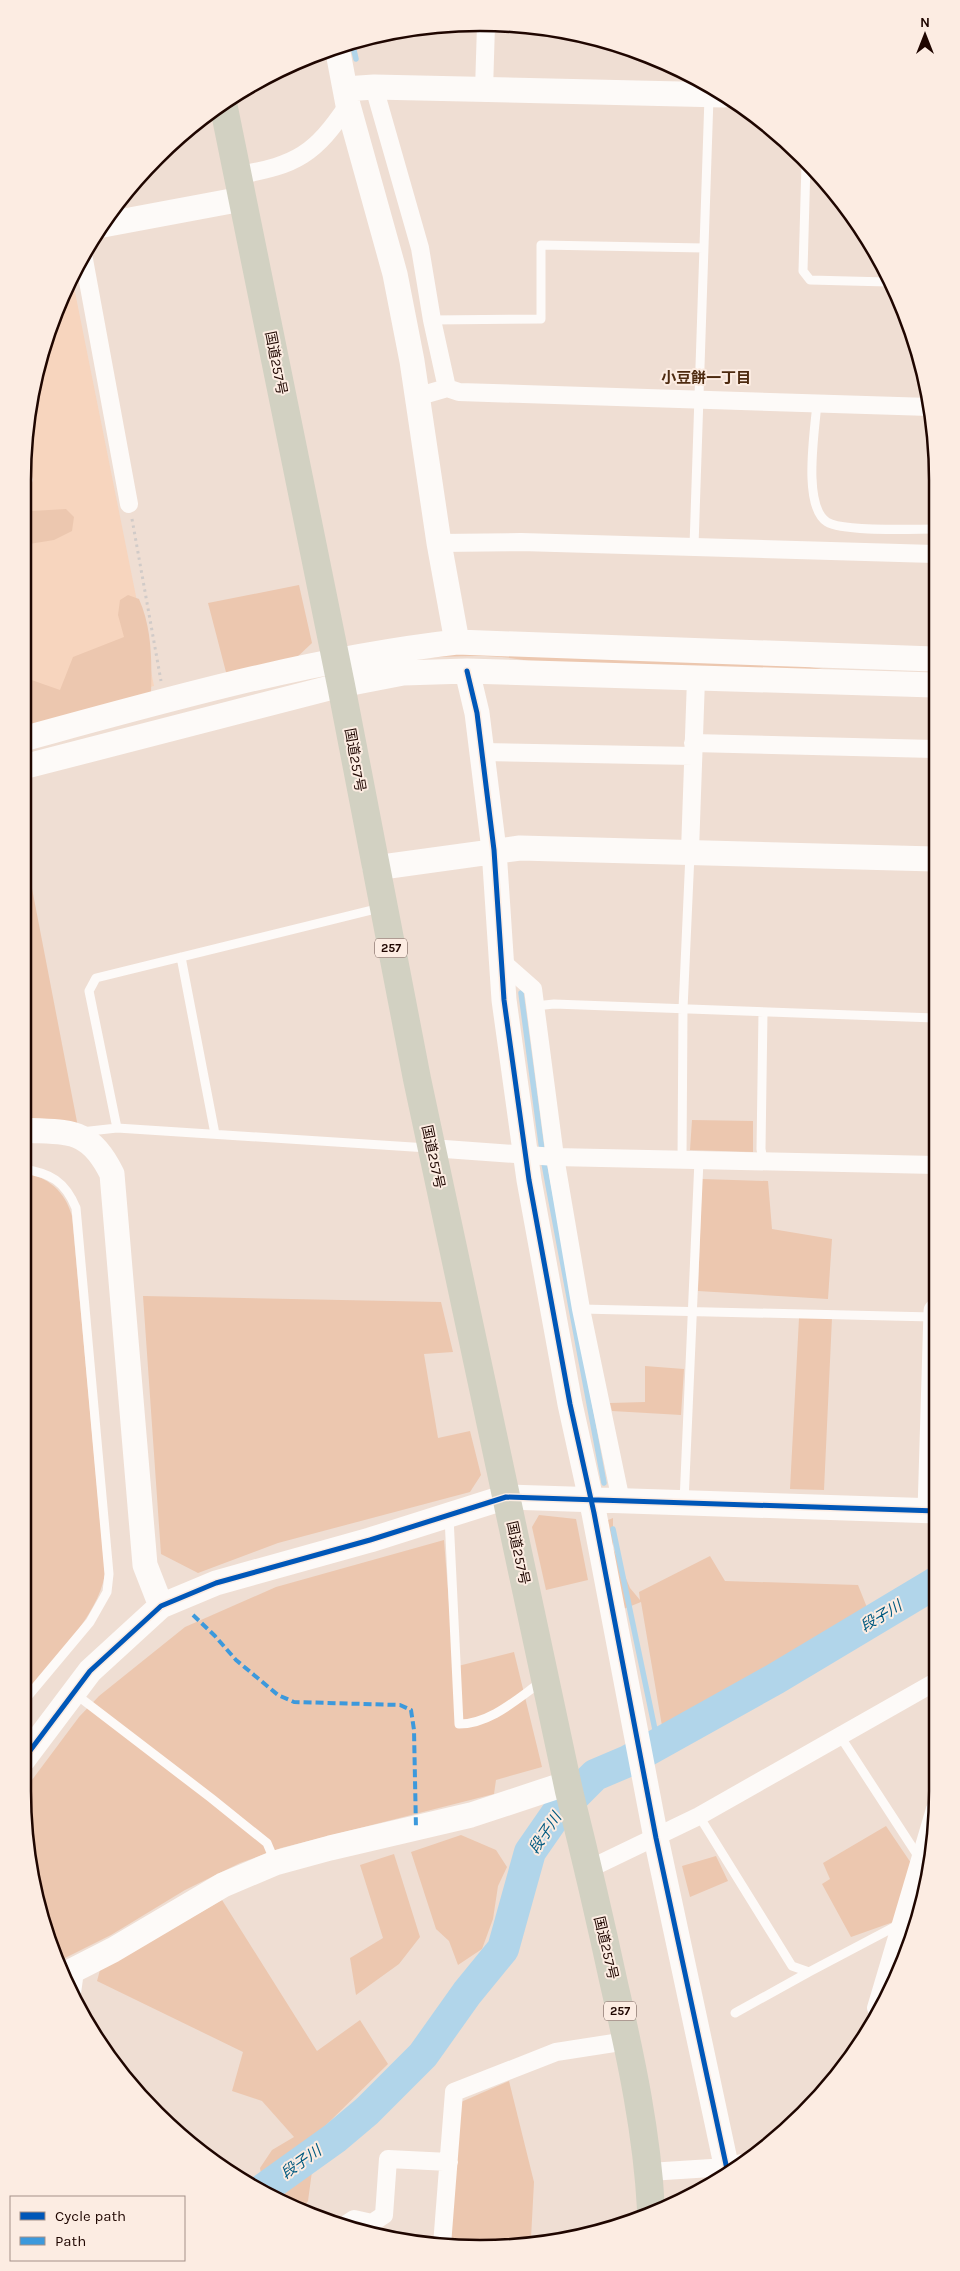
<svg xmlns="http://www.w3.org/2000/svg" width="960" height="2271" viewBox="0 0 960 2271" font-family="Karla,'Noto Sans JP',sans-serif">
  <rect width="100%" height="100%" fill="#efded3"/>
  <path fill="#f7d5be" d="M72 277 154 686 23 722V480L47 333Z"/>
  <path fill="#ecc7af" d="M66 509 74 517 72 531 54 540 23 545V514L32 511Z
    M299 585 312 643 294 660 227 676 208 603Z
    M128 595 139 599C152 628 152 662 151 693L23 728V677L60 690 73 657 124 637 118 615 120 600Z
    M441 652 797 665 835 671 536 663C497 652 455 657 415 658Z
    M24 847 78 1127 23 1123V848Z
    M692 1120 753 1121V1152L690 1150Z
    M23 1172C48 1177 65 1191 72 1216L105 1574C98 1617 50 1663 23 1697Z
    M702 1179 768 1181 772 1229 832 1239 828 1299 698 1291Z
    M143 1296 441 1302 453 1352 424 1354 438 1438 470 1431 481 1475 470 1492 278 1543 198 1573 161 1554Z
    M799 1318H832L824 1490 790 1489Z
    M645 1366 684 1369 681 1415 612 1411 610 1403 645 1402Z
    M539 1515 576 1519 588 1580 546 1590 532 1527Z
    M613 1518V1548L630 1588 640 1600 639 1592 710 1556 725 1581 858 1585 870 1615 662 1726 641 1602 611 1614 594 1526Z
    M444 1540 454 1667 514 1652 542 1767 496 1780 494 1794 281 1848 240 1863 185 1890 111 1935 57 1962 47 1938 23 1792 79 1717 99 1696 185 1627 276 1587Z
    M886 1826 913 1866 896 1921 851 1937 822 1884 830 1879 823 1863Z
    M461 1835 496 1850 507 1867 498 1886 493 1919 482 1949 458 1965 449 1941 436 1929 411 1852Z
    M394 1854 420 1937 399 1964 356 1995 350 1958 383 1938 360 1865Z
    M716 1856 728 1881 690 1897 682 1866Z
    M919 1883 922 1884 913 1938 892 1978Z
    M222 1900 317 2051 360 2020 388 2064 317 2134 308 2201 304 2207 264 2192 260 2168 272 2150 294 2137 262 2101 232 2091 243 2052 97 1981 100 1970Z
    M509 2081 534 2182 531 2238 557 2241 480 2248 445 2245 461 2102Z"/>
  <g fill="none" stroke-linecap="round" stroke-linejoin="round">
    <path stroke="#b1d5ea" stroke-width="5.5" d="M352 42 356 59
      M521 993 543 1158 604 1483
      M613 1529 658 1744"/>
    <path stroke="#b1d5ea" stroke-width="32" d="M261 2191 335 2138 367 2111 423 2055 467 1993 503 1949 530 1852 557 1813 595 1775 628 1761 775 1679 937 1582"/>
    <path stroke="#d1cbc8" stroke-width="3" stroke-dasharray="2.5 4" stroke-linecap="butt" d="M132 519 161 681"/>
    <path stroke="#fdfaf8" stroke-width="9" d="M806 163 803 271 810 280 888 282
      M432 320 541 319V245L704 248
      M817 403C815 430 802 506 827 522 843 532 912 529 934 529
      M23 498 28 480 25 463
      M694 546 709 97
      M181 957 215 1134
      M535 1006 554 1004 935 1018
      M117 1128 89 991 96 978 380 908
      M81 1132 117 1128 428 1148
      M682 1160 683 1009 690 854
      M763 1161 761 1149 763 1012
      M581 1309 933 1317
      M684 1502 699 1160
      M449 1517 459 1724C490 1724 517 1699 541 1682
      M74 1693 211 1798 267 1843 275 1862
      M23 1702 90 1622 107 1592 109 1574 76 1208C65 1181 50 1173 23 1169
      M840 1736 920 1859
      M699 1816 792 1966 809 1972 900 1924
      M735 2013 809 1972"/>
    <path stroke="#fdfaf8" stroke-width="18" d="M374 87 420 248 432 320 447 388 416 397
      M484 90 486 25
      M239 175C297 165 315 154 348 105
      M83 254 129 504
      M447 388 459 392 930 407
      M439 543 521 542 934 554
      M693 743 934 749
      M482 752 693 756
      M690 851 696 679
      M500 960 533 989 555 1157 581 1309 621 1501
      M431 1148 555 1157 936 1165
      M589 1869 699 1816 937 1681
      M72 1993 75 1971
      M876 2008 935 1809
      M649 2172 727 2167 742 2163
      M348 2223 354 2219 372 2223 384 2215 388 2159 449 2162
      M442 2245 454 2092 556 2052 627 2041"/>
    <path stroke="#fdfaf8" stroke-width="25" d="M337 47 348 105 395 274 412 361 439 543 457 642
      M345 89 374 87 724 95
      M103 225 242 199
      M467 671 477 713 494 850 504 1000 529 1180 570 1404 594 1513 656 1838 728 2174
      M23 739C166 700 309 659 457 642L934 659
      M23 767 341 685 403 673 467 671 934 685
      M375 868 520 848 935 859
      M23 1130C69 1133 89 1127 112 1174L145 1565 161 1606
      M930 1511 936 1311
      M23 1760 90 1671 161 1606 216 1583 370 1540 506 1497 937 1511
      M64 1975 113 1950 223 1885 275 1863 330 1848 471 1815 568 1783"/>
    <path stroke="#d2d1c2" stroke-width="28" d="M223 103 341 685 417 1079 569 1791C585 1855 600 1919 614 1984 631 2058 647 2133 651 2209"/>
    <path stroke="#3c99dc" stroke-width="4" stroke-dasharray="8 4" stroke-linecap="butt" d="M193 1615 215 1636 236 1660 278 1695 294 1702 400 1705 411 1710 414 1730 416 1829"/>
    <defs>
      <path id="cycleway" d="M467 671 477 713 494 850 504 1000 529 1180 570 1404 594 1513 656 1838 728 2174
        M23 1760 90 1671 161 1606 216 1583 370 1540 506 1497 937 1511"/>
    </defs>
    <use href="#cycleway" stroke="#fcece2" stroke-width="8"/>
    <use href="#cycleway" stroke="#0057b8" stroke-width="5"/>
  </g>
  <g text-anchor="middle" dominant-baseline="central" stroke-width="4" stroke-linejoin="round" paint-order="stroke">
    <g fill="#fcece2" stroke="#614b44" stroke-width="1">
      <rect x="375" y="938.5" width="32" height="19" rx="4"/>
      <rect x="604" y="2001.5" width="32" height="19" rx="4"/>
    </g>
    <g font-size="12" font-weight="bold" fill="#1f0600">
      <text x="391" y="948">257</text>
      <text x="620" y="2011">257</text>
    </g>
    <g font-size="14" fill="#1f0600" stroke="#fcece2">
      <text transform="translate(276 363) rotate(79)">国道257号</text>
      <text transform="translate(355 760) rotate(80)">国道257号</text>
      <text transform="translate(433 1157) rotate(78)">国道257号</text>
      <text transform="translate(518 1553) rotate(78)">国道257号</text>
      <text transform="translate(606 1948) rotate(77)">国道257号</text>
    </g>
    <g font-size="15" font-weight="bold" fill="#4d2a0f" stroke="#fcece2">
      <text x="706" y="378">小豆餅一丁目</text>
    </g>
    <g font-size="15" font-style="italic" fill="#005a80" stroke="#fcece2">
      <text transform="translate(881 1616) rotate(-31)">段子川</text>
      <text transform="translate(545 1833) rotate(-56)">段子川</text>
      <text transform="translate(301 2162) rotate(-35)">段子川</text>
    </g>
  </g>
  <path d="M0 0H960V2271H0ZM480 31H480A449 449 0 0 1 929 480V1791A449 449 0 0 1 480 2240H480A449 449 0 0 1 31 1791V480A449 449 0 0 1 480 31Z" fill="#fcece2" fill-rule="evenodd"/>
  <path fill="none" stroke="#1f0600" stroke-width="2.5" d="M480 31H480A449 449 0 0 1 929 480V1791A449 449 0 0 1 480 2240H480A449 449 0 0 1 31 1791V480A449 449 0 0 1 480 31Z"/>
  <rect x="10" y="2196" width="175" height="65" fill="#fcece2" stroke="#a49088"/>
  <rect x="20" y="2212" width="25" height="8" fill="#0057b8" stroke="#a49088"/>
  <text x="55" y="2221" font-size="15" fill="#1f0600">Cycle path</text>
  <rect x="20" y="2237" width="25" height="8" fill="#3c99dc" stroke="#a49088"/>
  <text x="55" y="2246" font-size="15" fill="#1f0600">Path</text>
  <g transform="translate(925 35)" stroke="#fcece2" stroke-width="4" paint-order="stroke">
  <path d="M0-4L9 19L0 12L-9 19Z" fill="#1f0600"/>
  <text y="-8" font-size="14" font-weight="bold" text-anchor="middle" fill="#1f0600">N</text>
  </g>
</svg>
